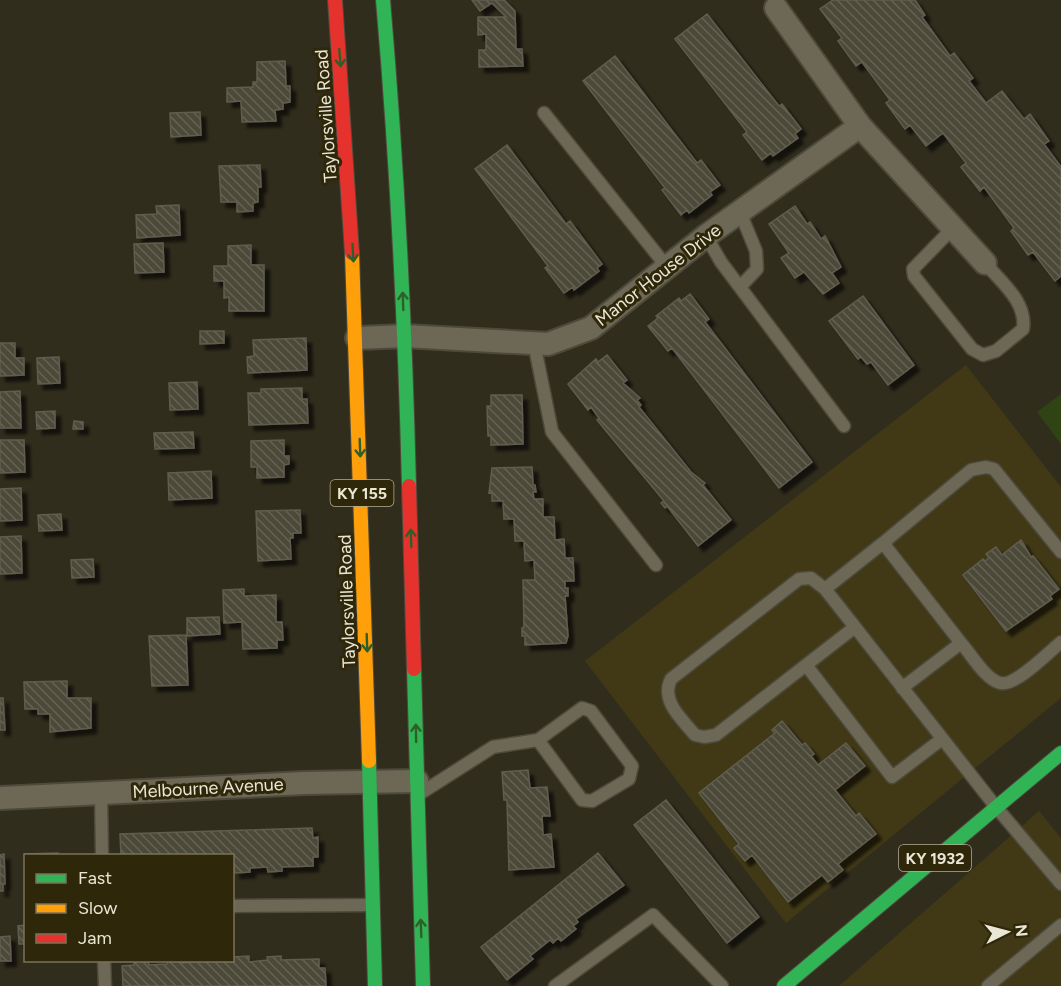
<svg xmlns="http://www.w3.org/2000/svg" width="1061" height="986" viewBox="0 0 1061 986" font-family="Figtree,sans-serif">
  <defs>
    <pattern id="building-back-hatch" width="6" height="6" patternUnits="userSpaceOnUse" patternTransform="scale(1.5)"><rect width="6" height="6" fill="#4c4838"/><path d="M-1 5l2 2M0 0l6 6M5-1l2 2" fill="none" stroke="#666254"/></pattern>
    <filter id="shadow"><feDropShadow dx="5.5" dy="5.5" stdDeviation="1.5" flood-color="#0009"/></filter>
  </defs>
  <rect width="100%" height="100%" fill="#312d1d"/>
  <path fill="#413916" d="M966 365 1061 487V698L786 923 585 661Z
    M1039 811 1061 838V986H839Z"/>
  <path fill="#2f4314" d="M1061 394V444L1037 412Z"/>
  <path fill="url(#building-back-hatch)" stroke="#605d50" stroke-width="1.5" filter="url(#shadow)" d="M472 0H504L515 11 516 49H522L523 66 479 67V50H486V34L478 35V17H506L492 3 480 11Z
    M833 0H915L925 15 922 17 950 56 954 53 973 78 969 81 986 103 1002 91 1024 119 1030 114 1049 141 1044 144 1061 167V276L1055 281 1033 252 1028 255 1011 231 1014 228 984 187 980 191 961 167 966 163 943 133 926 146 910 125 905 129 886 103 890 100 862 62 856 66 838 41 842 38 820 9Z
    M707 14 779 106 782 104 801 129 795 134 798 138 773 156 771 153 762 160 743 135 747 132 675 39Z
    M615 56 697 163 701 160 720 185 710 192 712 195 689 213 687 210 681 215 662 190 665 188 583 81Z
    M285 61 286 86H290V102L283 103V109L275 110 276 121 242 122 241 101 227 102V88L253 87V82H257V62Z
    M200 112 201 135 171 137 170 113Z
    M507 145 566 224 570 221 602 264 597 268 599 271 574 290 573 287 564 293 545 268 548 266 475 169Z
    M260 165 261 187H258V202L253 203V211L237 212V202H221L219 166Z
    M179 205 180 235 137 238 136 215 157 214 156 206Z
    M795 206 807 224 810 222 821 239 825 236 841 267 832 273 839 283 823 294 804 272 795 278 781 258 789 253 769 224Z
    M163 243 164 272 135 273 134 244Z
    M251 245V265H264V311H229V297L224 298V281H214V266H228V246Z
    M690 294 709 319 705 322 812 462 779 488 672 348 668 351 648 326 658 318 656 316 679 298 681 301Z
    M863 296 914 365 888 385 871 362 867 364 861 357 858 359 829 321Z
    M200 331H224V343L200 344Z
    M306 338 307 370 248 373 247 357 254 356 253 340Z
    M0 343H15V358H24V375L0 376Z
    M607 355 627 380 623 383 640 398 637 400 641 405 639 407 691 472 705 483 703 485 731 520 698 546 667 506 665 508 661 503 664 501 597 420 599 418 591 407 588 410 568 384 596 359 598 362Z
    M59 357 60 383 38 384 37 358Z
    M197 382 198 409 170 410 169 383Z
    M302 388V399H307L308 423 249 425 248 393H261V389Z
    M20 391 21 428H0V392Z
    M491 395H522L523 444 491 445V436H488L487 406H491Z
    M55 411V428L37 429 36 412Z
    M74 421 83 422V429H73Z
    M193 432 194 448 155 449 154 433Z
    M0 440H24L25 472 0 473Z
    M284 440V456H289V464L284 465V477L257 478V467H251V441Z
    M532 467 533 485H535L536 492H533L534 499H543V517H554L555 540 564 539 565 558H573L574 581H565V588H568V596H565L568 636 566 643 525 645V636H522V628L524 627 523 580H535L534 560 525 561 524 541H515L514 519H504L503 501H492V492L489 493 492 468Z
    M211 471 212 498 169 500 168 473Z
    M21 488 22 520 0 521V489Z
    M300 510 301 533H293V538H290L291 559 258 561 256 511Z
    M61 514 62 530 39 531 38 515Z
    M21 536 22 573 0 574V537Z
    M1021 540 1031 557 1033 556 1059 589 1050 596 1052 599 1006 631 963 575 983 559 985 561 989 558 986 554 996 547 1002 555Z
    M93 559 94 577 72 578 71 560Z
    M244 589V596L276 595V622H282L283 640H277V648L243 649 242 622 224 623 223 590Z
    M219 617 220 634 187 636V618Z
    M186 635 188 685 152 686 149 636Z
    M67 681V698H91V728L50 732V714H38V709H25L24 682Z
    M0 698H3L5 730H0Z
    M782 721 802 745 805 743 814 754 811 756 818 765 846 743 865 766 835 790 856 816 859 813 876 834 838 864 843 870 828 882 822 875 788 902 752 855 745 861 734 848 739 844 699 793 775 733 772 730Z
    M528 770 530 788 547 787 550 816H542L543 835 551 834 554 867 509 870 507 800H504L502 772Z
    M666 800 759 917 727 943 634 825Z
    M312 828 313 838 318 837V857H313V866L282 867V871L268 872 267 867 250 868V872L235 873 232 856H121L120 834Z
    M58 853V856H26L25 880V854Z
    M598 853 624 885 576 919 578 922 573 926 576 929 561 941 558 938 553 943 550 940 530 956 533 959 507 980 481 947Z
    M4 854 5 884H3V891H0V855Z
    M26 925V944H19L18 926Z
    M10 936 11 961H0V937Z
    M249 956V962L268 960 267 957 281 956V960L319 959V968H325L326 986H123L122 966 134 965V961L148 960 149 965 167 964V960H183V963L201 960 233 962V957Z"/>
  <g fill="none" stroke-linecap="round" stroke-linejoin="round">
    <defs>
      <path id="lane" d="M544 113 667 267
        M953 228 913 269 914 276 972 349 983 355 996 351 1023 329C1027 302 1002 283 985 263
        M706 236 721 262 844 426
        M740 287 757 269 756 251 740 212
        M534 343 552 432 656 565
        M883 543 971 470 986 467 994 469 1061 552
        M825 589 883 543 961 643
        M855 627 825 589 811 578 799 579 671 679C660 701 682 719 695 735L704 737 716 735 855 627 996 807 1061 884
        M806 665 892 777 942 739
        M902 688 961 643C971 654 985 679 1000 683 1015 687 1049 652 1061 642
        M101 793 102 856
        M421 793 493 747 538 740 582 708 591 711 632 766 629 779 592 801 582 800 538 740
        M232 906 372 905
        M104 960 105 986
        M555 986 653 915 722 986
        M988 986 1061 925"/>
      <path id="street" d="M776 8 860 126 985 263
        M357 338 405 336 548 344 591 328 706 236 860 126
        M0 798 305 783 417 781"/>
      <path id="fast" d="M383 0C397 162 405 324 409 486
        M414 669 423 986
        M369 761 375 986
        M784 986 1061 753"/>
      <path id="slow" d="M352 253 369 761"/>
      <path id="jam" d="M335 0 352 253
        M409 486 414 669"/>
    </defs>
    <use href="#lane" stroke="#4d4a3c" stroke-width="15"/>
    <use href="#street" stroke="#4d4a3c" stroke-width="26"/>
    <use href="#fast" stroke="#4d4a3c" stroke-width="16"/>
    <use href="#slow" stroke="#4d4a3c" stroke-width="16"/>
    <use href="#jam" stroke="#4d4a3c" stroke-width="16"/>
    <use href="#lane" stroke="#6d6855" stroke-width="12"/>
    <use href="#street" stroke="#6d6855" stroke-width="22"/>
    <use href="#fast" stroke="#30b455" stroke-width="14"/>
    <use href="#slow" stroke="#ff9f0a" stroke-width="14"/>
    <use href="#jam" stroke="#e5322d" stroke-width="14"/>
  </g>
  <defs><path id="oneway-shaft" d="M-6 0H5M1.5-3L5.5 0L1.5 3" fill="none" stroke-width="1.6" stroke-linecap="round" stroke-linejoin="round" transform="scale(1.5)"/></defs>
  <g stroke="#2f5f28">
    <use href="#oneway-shaft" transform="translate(340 58) rotate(85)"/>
    <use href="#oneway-shaft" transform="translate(353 253) rotate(87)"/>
    <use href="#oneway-shaft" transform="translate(403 301) rotate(-92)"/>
    <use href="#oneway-shaft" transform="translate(360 448) rotate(88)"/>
    <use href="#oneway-shaft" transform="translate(411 538) rotate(-92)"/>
    <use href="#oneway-shaft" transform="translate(367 643) rotate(88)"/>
    <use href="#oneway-shaft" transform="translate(416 733) rotate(-91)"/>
    <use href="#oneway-shaft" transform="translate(421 928) rotate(-92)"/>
  </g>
  <g text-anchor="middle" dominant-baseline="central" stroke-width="6" stroke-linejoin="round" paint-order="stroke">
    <g fill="#2f270a" stroke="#b2ad98" stroke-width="1.5">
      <rect x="330.5" y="480" width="63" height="26" rx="4.5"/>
      <rect x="899" y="845" width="72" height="26" rx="4.5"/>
    </g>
    <g font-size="16" font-weight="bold" fill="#eae6d5">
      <text x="362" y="493">KY 155</text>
      <text x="935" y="858">KY 1932</text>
    </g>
    <g font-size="18" fill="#eae6d5" stroke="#2f270a">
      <text transform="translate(326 116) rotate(-94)">Taylorsville Road</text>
      <text transform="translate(658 275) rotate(-38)">Manor House Drive</text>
      <text transform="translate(347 601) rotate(-92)">Taylorsville Road</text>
      <text transform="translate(208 788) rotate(-3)">Melbourne Avenue</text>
    </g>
  </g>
  <rect x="24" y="854" width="210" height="108" fill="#2f270a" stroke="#7a735b" stroke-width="1.5"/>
  <rect x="36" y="874" width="30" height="9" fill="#30b455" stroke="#7a735b" stroke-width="1.5"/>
  <text x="78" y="884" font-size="18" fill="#eae6d5">Fast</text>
  <rect x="36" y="904" width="30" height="9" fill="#ff9f0a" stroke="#7a735b" stroke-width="1.5"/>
  <text x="78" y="914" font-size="18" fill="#eae6d5">Slow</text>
  <rect x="36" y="934" width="30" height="9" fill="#e5322d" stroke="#7a735b" stroke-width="1.5"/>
  <text x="78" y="944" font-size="18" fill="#eae6d5">Jam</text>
  <g transform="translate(1007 932) rotate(84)" stroke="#2f270a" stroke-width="4.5" paint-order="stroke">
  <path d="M0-4.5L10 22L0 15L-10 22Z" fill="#eae6d5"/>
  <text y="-9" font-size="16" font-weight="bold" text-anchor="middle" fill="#eae6d5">N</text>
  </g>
</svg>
